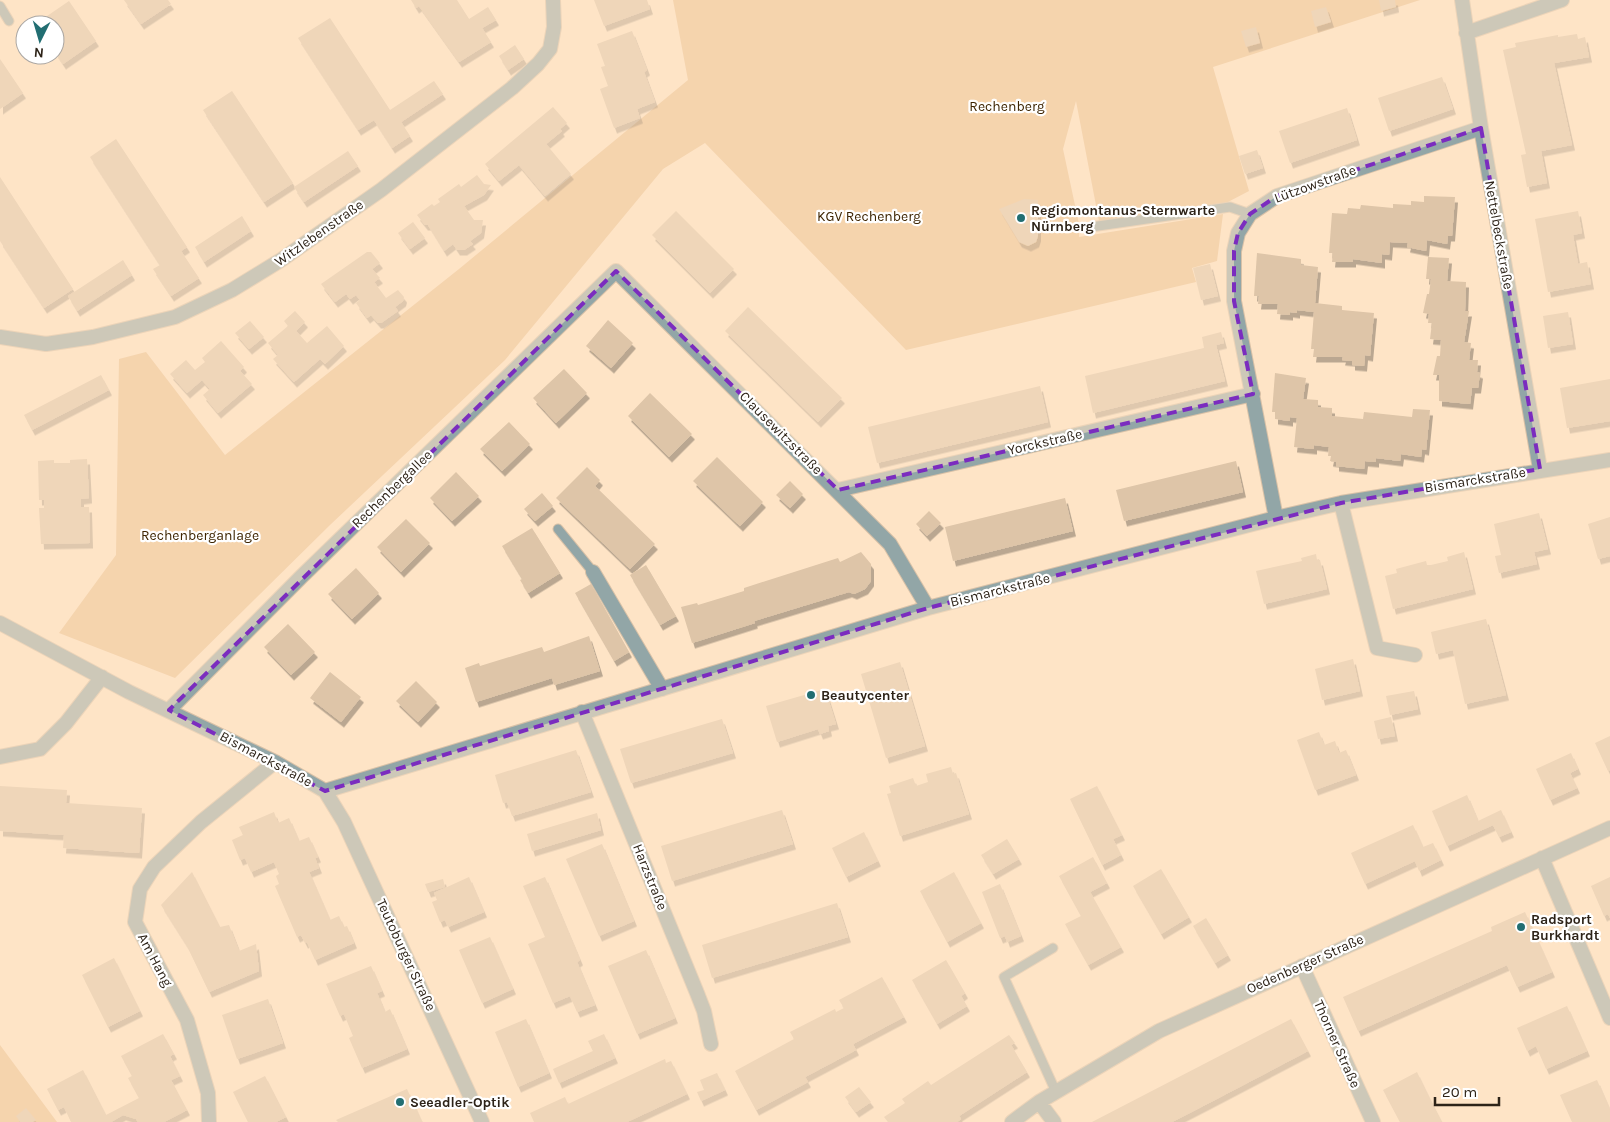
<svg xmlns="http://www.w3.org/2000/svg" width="1610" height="1122" viewBox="0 0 1610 1122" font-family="Karla,sans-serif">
  <defs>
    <filter id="shadow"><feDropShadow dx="3" dy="5.5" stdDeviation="0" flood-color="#0004"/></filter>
  </defs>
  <rect width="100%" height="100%" fill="#fee4c6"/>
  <path fill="#ebc08f" d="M673 0H1420L1213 67 1249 191 1226 203 1099 221 1076 101 1063 149 1079 224V237L1223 214 1217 261 1192 268 1196 282 906 350 705 143 663 169 505 360 330 525 175 678 59 633 116 555 119 359 146 352 225 455 459 269 688 80Z
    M0 1045 57 1122H0Z"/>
  <path fill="#dec5a8" filter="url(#shadow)" d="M124 0H168L171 4 141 24Z
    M411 0H457L469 19 488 7 496 20 482 28 491 42 459 62 419 6 416 8Z
    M594 0H647L650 9 604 26Z
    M1379 0H1395L1396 7 1381 11Z
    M69 1 96 41 63 64 55 52V25H34Z
    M1326 7 1331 22 1315 27 1311 11Z
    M330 18 390 110 434 81 443 94 401 122 410 136 392 148 374 120 358 130 298 38Z
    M1256 27 1260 43 1246 47 1241 31Z
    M632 31 647 70 644 72 655 102 637 109 640 118 614 128 600 89 608 86 601 67 605 66 597 44Z
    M1577 34 1578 39 1585 37 1589 57 1554 63 1572 145 1541 151 1547 183 1527 187 1521 155 1526 154 1503 50 1516 47 1515 43 1558 35V37Z
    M515 45 524 59 508 70 499 56Z
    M0 59 23 93 0 109Z
    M1442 77 1453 109 1389 131 1378 98Z
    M232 91 293 183 264 202 203 110Z
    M553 107 567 123 560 129 562 131 546 144 571 174 545 196 519 165 499 181 485 164Z
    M1347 108 1357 140 1290 163 1279 131Z
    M116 139 187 247 181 251 199 278 171 296 153 269 160 265 90 157Z
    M1257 150 1263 168 1245 174 1239 156Z
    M348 151 358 166 304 202 294 187Z
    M477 175 484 184 491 185 484 195 464 206 474 220H483L481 233 470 241 473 244 464 250H457L453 244 444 251 428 225H425L417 215 432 204 434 206 440 202 438 199 459 184 461 187Z
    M0 177 73 289 44 308 0 241Z
    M1424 196 1455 197 1452 236H1448L1447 244 1427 240 1426 251 1407 247 1408 243 1390 242 1389 255 1382 254V263L1353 259V262H1332L1333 253H1329L1332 213 1347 214 1348 208 1360 209 1361 205 1393 208V204L1411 205V201L1424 202Z
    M1024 199 1038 200V236L1036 242 1028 246 1019 242 999 209Z
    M676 211 734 269 710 293 652 235Z
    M1578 211 1582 233 1573 235 1578 264 1587 262 1591 284 1548 292 1535 219Z
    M242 216 251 231 204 262 195 247Z
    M413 222 425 238 410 249 398 233Z
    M367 252H371L380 263 372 269 380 278 374 282 386 298 398 290 404 297 403 301 395 307 398 311 381 323H378L371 315 367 318 356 303 360 300 356 295 350 299 346 294 335 302 321 284Z
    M1257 253 1301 259V265L1318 267 1315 303 1342 306V310L1374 313 1370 356 1365 355 1364 366 1352 365V361L1342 360 1343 357H1313L1314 349H1311L1314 312 1297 310V313L1290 312V315L1277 314 1278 304H1258L1259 296H1254Z
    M1428 257 1449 258 1447 281 1466 282 1465 311H1469L1464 342 1471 343 1469 360H1478L1477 372 1480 373 1478 388H1472L1470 404 1439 401V375H1433L1437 356H1440L1441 340 1430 339 1432 323H1428L1429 314 1423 313 1427 294H1429L1431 279H1426Z
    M123 260 132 275 77 311 68 296Z
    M1210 264 1218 296 1201 300 1193 268Z
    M748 307 842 398 818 422 725 331Z
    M295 311 305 322 296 331 307 343 327 326 344 346 325 364 320 359 294 382 273 359 278 355 268 343 288 326 284 321Z
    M1568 312 1573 344 1548 348 1543 316Z
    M608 320 633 343 611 368 586 346Z
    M250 321 264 337 249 349 235 333Z
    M1221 332 1224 343 1216 345 1225 381 1093 413 1085 376 1204 348 1202 337Z
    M221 341 244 367 240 371 252 384 218 413 203 395 210 389 202 380 187 393 170 374 186 360 195 370 205 362 202 358Z
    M564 369 587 393 556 423 533 398Z
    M1275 373 1306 378 1303 399 1318 400V407L1332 408V416L1363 419 1364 412 1412 417 1413 409 1430 410 1426 450 1422 449 1421 457 1401 454 1400 461 1376 458V462L1365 461 1364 469 1336 466V462L1330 461 1331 456H1328L1329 447 1314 445V449L1294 447 1297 418 1290 417V421L1275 419V412H1272Z
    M101 375 109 390 32 430 24 415Z
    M1610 379V421L1567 428 1560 388Z
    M1040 386 1048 422 877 463 868 427Z
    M650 393 692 434 669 457 628 416Z
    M509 422 530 444 502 471 480 449Z
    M717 457 763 502 740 526 693 481Z
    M87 459 89 498 81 499V507H89L90 543 41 544 39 508H44V500H39L38 461 54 460V463H70V460Z
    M1236 461 1243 492 1124 521 1116 490Z
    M587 467 600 480 595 486 655 544 630 569 556 498Z
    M456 472 479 496 452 521 430 498Z
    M790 481 803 494 790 508 776 495Z
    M542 493 553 506 535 521 524 509Z
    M1065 498 1073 531 953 561 945 527Z
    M929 511 941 523 927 536 916 524Z
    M1539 513 1548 549 1534 552 1537 564 1499 573 1495 556 1501 555 1494 524Z
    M1610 517V556L1598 559 1588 524Z
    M406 519 430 543 401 572 377 547Z
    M532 528 560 573 528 593 520 580 522 579 502 546Z
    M861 552 871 564V581L865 589 854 594 849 592 777 614 754 621 755 623 692 643 681 607 697 603 698 605 744 591V588L838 558 840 562Z
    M1464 552 1473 589 1393 609 1385 576 1397 573 1396 569 1426 561 1427 565H1431L1448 561 1447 557Z
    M1316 554 1317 560H1320L1327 589 1264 604 1256 571 1302 561 1301 558Z
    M646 565 676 616 660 625 630 575Z
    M356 568 379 593 352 619 328 594Z
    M591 584 629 652 614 661 575 593Z
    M1486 619 1506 695 1465 704 1453 650 1436 654 1431 632Z
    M288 624 315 652 291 675 264 647Z
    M589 636 600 671 554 685 552 678 476 702 465 668 479 663 480 666 542 647 544 652Z
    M1353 659 1360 691 1322 700 1315 669Z
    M900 662 925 746 886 758 861 674Z
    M330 672 361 697 341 722 310 698Z
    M416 681 437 702 418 722 396 701Z
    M825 689 836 724 828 726 829 731 820 734 818 729 777 742 766 706Z
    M1414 691 1418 709 1390 715 1386 696Z
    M1391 717 1395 736 1378 739 1374 721Z
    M722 719 733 753 631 783 620 749Z
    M1319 732 1324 745 1335 741 1339 753 1346 750 1356 775 1315 790 1297 740Z
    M1610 736V770L1608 771 1595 743Z
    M576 750 591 792 512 816 507 802 503 803 495 775Z
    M1571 753 1578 769 1570 773 1577 788 1550 800 1536 769Z
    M951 767 953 774 956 773 969 814 900 836 887 794 891 793 889 786 913 778 916 786 928 782 926 774Z
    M0 786 67 790 66 803 142 808 139 853 63 848 64 835 0 831Z
    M1097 786 1122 835 1113 839 1121 855 1102 865 1070 799Z
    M1467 795 1478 821 1501 810 1511 832 1499 837 1493 825 1447 846 1432 811Z
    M782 810 793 844 672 881 661 846Z
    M274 812 278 823 289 818 299 841 309 837 318 857 315 858 319 868 309 872 330 920 339 916 344 927 347 926 354 943 315 960 307 942 305 943 301 935 297 937 275 886 279 884 276 876 279 874 274 862 251 872 245 858 240 860 232 840 243 835 239 827Z
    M597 813 601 830 532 851 527 834Z
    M1413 825 1423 847 1433 843 1441 860 1419 871 1415 861 1365 884 1351 853Z
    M864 832 878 861 846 877 832 848Z
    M1007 839 1019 859 993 874 981 855Z
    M602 844 634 921 599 936 566 859Z
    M1093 857 1107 883 1090 892 1121 947 1088 965 1065 924 1081 916 1059 876Z
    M1161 869 1189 917 1161 934 1133 886Z
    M192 872 220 927 229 925 239 951 256 944 259 971 209 992 187 946 161 905Z
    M954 872 981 923 947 942 920 891Z
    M469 877 484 912 448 927 445 920 440 922 432 902 437 900 434 893Z
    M545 877 580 960 577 962 595 1005 577 1012 570 996 553 1003 528 944 545 937 523 886Z
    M1610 877V918L1608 914 1604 916 1591 886Z
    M443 879 445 887 428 892 425 884Z
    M1000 884 1021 936 1007 942 1005 936 1000 938 982 892Z
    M837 903 848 937 712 978 702 945Z
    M1525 912 1552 972 1517 987 1507 965 1358 1031 1343 997 1492 931 1491 927Z
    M1206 918 1228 955 1215 963 1193 926Z
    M490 937 513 989 482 1003 459 950Z
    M646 950 675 1018 637 1034 608 966Z
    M114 958 140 1011 108 1027 82 975Z
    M946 960 965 993 961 996 967 1006 937 1024 912 980Z
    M371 966 382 991 377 993 385 1012 390 1009 407 1049 362 1068 349 1038 353 1036 344 1014 340 1016 326 984Z
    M882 977 904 1017 853 1044 856 1050 805 1077 808 1082 756 1110 735 1071 794 1039 790 1032 835 1009 836 1012 844 1008 839 1000Z
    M268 999 283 1043 237 1059 222 1015Z
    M1567 1006 1587 1051 1546 1069 1536 1046 1527 1051 1517 1028Z
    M526 1019 549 1073 518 1087 495 1032Z
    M1291 1019 1308 1051 1207 1104 1172 1122H1092Z
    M163 1034 174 1054 170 1056 180 1076 171 1080 187 1110 164 1122H138L136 1119 123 1115 111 1122H71L64 1107 58 1110 47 1089 83 1070 106 1115 139 1098 128 1078 132 1076 121 1056Z
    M604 1034 615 1058 559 1083 553 1069 593 1051 588 1041Z
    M1009 1035 1015 1043 1011 1045 1027 1072 959 1116 961 1119 957 1122H888L884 1117 905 1103 902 1099 928 1081 931 1085Z
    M665 1059 666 1063 671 1061 687 1094 627 1122H534L530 1113 565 1097 568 1104Z
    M1417 1072 1428 1095 1442 1122H1400L1383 1090Z
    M717 1073 725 1090 701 1101 697 1092 704 1090 700 1080Z
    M265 1076 286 1117 276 1122H248L233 1092Z
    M1597 1080 1610 1110V1122H1572L1560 1095Z
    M859 1087 871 1102 856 1112 845 1097Z
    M407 1089 422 1122H338L336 1120Z
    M26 1108 36 1120 33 1122H20L16 1116Z"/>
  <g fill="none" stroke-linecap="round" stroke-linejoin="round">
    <defs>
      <path id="service" d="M0 6 9 21
        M1091 227 1230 207 1250 214
        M558 529 593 572
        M1053 948 1004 977 1056 1092"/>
      <path id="minor" d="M1462 0 1481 128 1540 469
        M1466 33 1562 0
        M0 337 46 344 93 337 175 317 232 290 281 260 381 190 512 88 538 64 550 49 554 27 553 0
        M838 490 1253 394
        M1341 503 1377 648 1415 655
        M1276 518 1234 301V251L1238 233 1250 214 1277 196 1481 128
        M593 572 662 689
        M0 623 129 692 275 762 325 791 928 608 1276 518 1341 503 1610 460
        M169 710 301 577 616 271 890 544 928 608
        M582 712 697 993 704 1011 711 1044
        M0 757 40 749 66 723 102 677
        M325 791 344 822 482 1122
        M1542 858 1610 1018
        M1302 966 1373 1122
        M1039 1102 1054 1122
        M209 1122 208 1093 187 1020 135 922 140 889 154 867 201 822 275 762
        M1012 1122 1039 1102 1159 1031 1610 828"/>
    </defs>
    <use href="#service" stroke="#d8c1a7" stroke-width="11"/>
    <use href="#minor" stroke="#d8c1a7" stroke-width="16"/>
    <use href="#service" stroke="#92a6a7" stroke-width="9"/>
    <use href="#minor" stroke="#92a6a7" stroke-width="14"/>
  </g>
  <path d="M0 0H1610V1122H0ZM1481 128 1540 469 1341 503 928 608 325 791 169 710 616 271 838 490 1253 394 1234 301V251L1238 233 1250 214 1277 196Z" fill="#fee4c6" fill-opacity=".55" fill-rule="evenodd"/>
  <path fill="none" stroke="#7b2cbf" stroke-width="4" stroke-dasharray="10 6" stroke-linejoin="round" d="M1481 128 1540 469 1341 503 928 608 325 791 169 710 616 271 838 490 1253 394 1234 301V251L1238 233 1250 214 1277 196Z"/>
  <g fill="#226e72" stroke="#fff" stroke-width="2">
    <circle cx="1021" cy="218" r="5"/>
    <circle cx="811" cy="695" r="5"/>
    <circle cx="1521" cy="927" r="5"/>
    <circle cx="400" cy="1102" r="5"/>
  </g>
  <g text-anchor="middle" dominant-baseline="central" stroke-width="4.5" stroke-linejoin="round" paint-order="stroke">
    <g font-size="14" fill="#3d2400" stroke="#fff">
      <text x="1007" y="106">Rechenberg</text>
      <text x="869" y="216">KGV Rechenberg</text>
      <text x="200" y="535">Rechenberganlage</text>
    </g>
    <g font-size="14" fill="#2d2318" stroke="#fff">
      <text transform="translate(1315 184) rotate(-20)">Lützowstraße</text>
      <text transform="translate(319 233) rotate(-35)">Witzlebenstraße</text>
      <text transform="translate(1499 235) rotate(80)">Nettelbeckstraße</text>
      <text transform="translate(781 433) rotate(45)">Clausewitzstraße</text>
      <text transform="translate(1045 442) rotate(-13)">Yorckstraße</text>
      <text transform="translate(1475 480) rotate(-9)">Bismarckstraße</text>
      <text transform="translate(392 489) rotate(-44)">Rechenbergallee</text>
      <text transform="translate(1000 590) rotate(-14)">Bismarckstraße</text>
      <text transform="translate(266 759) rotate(28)">Bismarckstraße</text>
      <text transform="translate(650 877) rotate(68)">Harzstraße</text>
      <text transform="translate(406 955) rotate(65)">Teutoburger Straße</text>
      <text transform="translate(155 960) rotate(62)">Am Hang</text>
      <text transform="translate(1305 964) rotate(-24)">Oedenberger Straße</text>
      <text transform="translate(1337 1044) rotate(66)">Thorner Straße</text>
    </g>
    <g font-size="14" font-weight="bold" fill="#2d2318" stroke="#fff" text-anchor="start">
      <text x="1031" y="210">Regiomontanus-Sternwarte<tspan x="1031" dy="16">Nürnberg</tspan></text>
      <text x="821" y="695">Beautycenter</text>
      <text x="1531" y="919">Radsport<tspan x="1531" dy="16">Burkhardt</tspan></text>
      <text x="410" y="1102">Seeadler-Optik</text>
    </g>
  </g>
  <g transform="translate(40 40) rotate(185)"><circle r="24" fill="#ffffff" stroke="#aba7a3"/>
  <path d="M0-4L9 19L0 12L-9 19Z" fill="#226e72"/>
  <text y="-8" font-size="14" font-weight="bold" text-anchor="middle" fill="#2d2318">N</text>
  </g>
  <path d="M1435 1097v8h64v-8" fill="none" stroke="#2d2318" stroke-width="2.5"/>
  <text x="1442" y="1097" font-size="15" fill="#2d2318" stroke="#ffffff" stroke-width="4" paint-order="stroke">20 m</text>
</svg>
